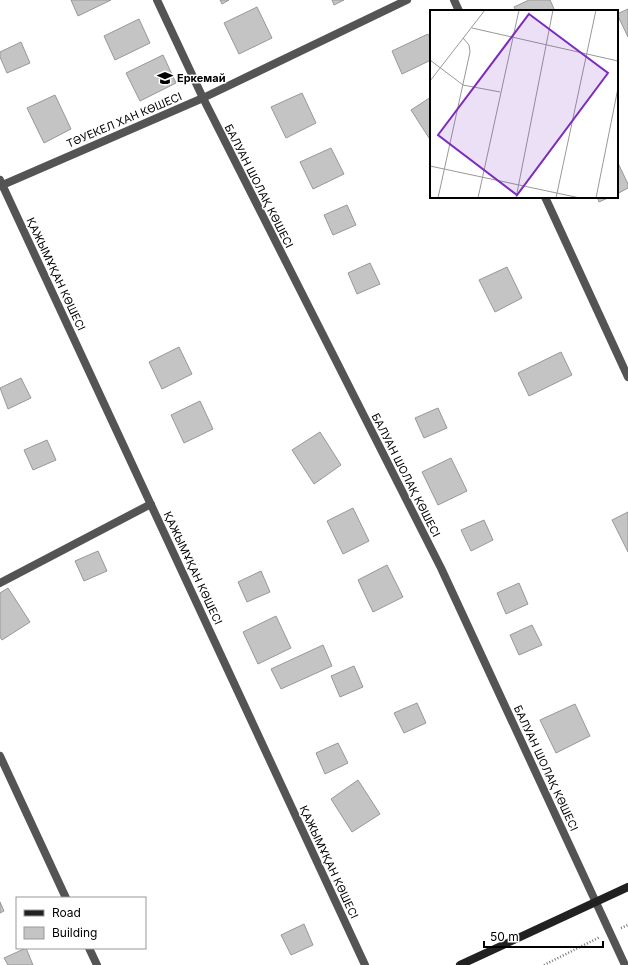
<svg xmlns="http://www.w3.org/2000/svg" width="628" height="965" viewBox="0 0 628 965" font-family="Inter,sans-serif">
  <rect width="100%" height="100%" fill="#fff"/>
  <path fill="#c4c4c4" stroke="#989898" d="M71 0H111L78 16Z
    M220 0H229L222 4Z
    M332 0H344L334 5Z
    M529 0H550L555 11H516L514 7Z
    M257 7 272 38 239 54 224 23Z
    M628 9V37L617 14Z
    M139 19 150 43 115 60 104 36Z
    M428 34 431 40V60L402 74 392 51Z
    M21 42 30 63 7 73 0 57V52Z
    M163 55 176 83 140 101 126 73Z
    M302 93 316 123 286 138 271 107Z
    M55 95 71 129 44 143 27 108Z
    M431 97V141L411 110Z
    M331 148 344 174 313 189 300 162Z
    M617 161 628 184V188L617 194Z
    M597 197H610L599 202Z
    M347 205 356 225 333 235 324 215Z
    M370 263 380 284 357 294 348 273Z
    M507 267 522 298 495 312 479 280Z
    M179 347 192 374 162 389 149 362Z
    M561 352 572 375 529 396 518 373Z
    M21 378 31 398 8 409 0 388Z
    M200 401 213 429 184 443 171 415Z
    M438 408 447 428 424 438 415 418Z
    M320 432 341 465 314 484 292 450Z
    M47 440 56 460 33 470 24 450Z
    M451 458 467 491 438 505 422 472Z
    M353 508 369 541 343 554 327 521Z
    M628 512V552L612 520Z
    M484 520 493 540 471 551 461 530Z
    M98 551 107 571 84 581 75 561Z
    M387 565 403 597 373 612 358 580Z
    M261 571 270 592 247 602 238 582Z
    M519 583 528 604 506 614 497 593Z
    M8 588 30 622 2 640 0 637V593Z
    M276 616 291 648 258 664 243 632Z
    M532 625 542 645 519 655 510 635Z
    M323 645 332 666 281 689 271 669Z
    M354 666 363 687 340 697 331 676Z
    M417 703 426 723 404 733 394 713Z
    M575 704 590 736 556 753 540 720Z
    M338 743 348 763 325 774 316 753Z
    M358 780 380 814 352 832 331 799Z
    M0 902 4 911 0 913Z
    M304 924 313 945 291 955 281 935Z
    M26 948 33 965H8L4 958Z"/>
  <g fill="none" stroke-linecap="round" stroke-linejoin="round">
    <path stroke="#767676" stroke-width="2.5" stroke-dasharray="1 2" stroke-linecap="butt" d="M621 928 628 925
      M544 965 600 937"/>
    <path stroke="#545454" stroke-width="8" d="M157 0 203 98 441 568 625 965
      M454 0 459 11
      M0 180 365 965
      M0 186 203 98 407 0
      M545 197 628 377
      M0 583 151 504
      M0 756 66 898
      M89 948 97 965"/>
    <path stroke="#212121" stroke-width="8" d="M460 965 628 887"/>
  </g>
  <defs>
    <symbol id="school-bare" viewBox="-9 -9 18 18"><path d="M0-5L7-2L0 1L-7-2ZM-4 1L0 2.5L4 1V4Q0 6-4 4Z" fill="#000" stroke="#fff" stroke-width="2.5" paint-order="stroke"/></symbol>
  </defs>
  <g fill-rule="evenodd">
    <use href="#school-bare" x="154" y="67" width="22" height="22"/>
  </g>
  <g text-anchor="middle" dominant-baseline="central" stroke-width="3" stroke-linejoin="round" paint-order="stroke">
    <g font-size="11" font-weight="bold" fill="#000" stroke="#fff" text-anchor="start">
      <text x="177" y="78">Еркемай</text>
    </g>
    <g font-size="11" fill="#000" stroke="#fff">
      <text transform="translate(124 120) rotate(-23)">ТӘУЕКЕЛ ХАН КӨШЕСІ</text>
      <text transform="translate(259 186) rotate(63)">БАЛУАН ШОЛАҚ КӨШЕСІ</text>
      <text transform="translate(56 274) rotate(65)">ҚАЖЫМҰҚАН КӨШЕСІ</text>
      <text transform="translate(406 475) rotate(63)">БАЛУАН ШОЛАҚ КӨШЕСІ</text>
      <text transform="translate(193 568) rotate(65)">ҚАЖЫМҰҚАН КӨШЕСІ</text>
      <text transform="translate(546 768) rotate(65)">БАЛУАН ШОЛАҚ КӨШЕСІ</text>
      <text transform="translate(329 862) rotate(65)">ҚАЖЫМҰҚАН КӨШЕСІ</text>
    </g>
  </g>
  <g transform="translate(430 10)">
    <rect width="188" height="188" fill="#fff"/>
    <path fill="none" stroke="#999" stroke-width="1" d="M42 18 188 51M0 50 33 75 70 82M0 71 55 0M0 156 150 188M8 188 40 42 39 35 33 28M48 188 89 0M86 188 123 0M126 188 166 0M166 188 188 78"/>
    <path fill="#7b2cbf" fill-opacity="0.15" stroke="#7b2cbf" stroke-width="2" d="M99 4 178 63 87 185 8 125Z"/>
    <rect width="188" height="188" fill="none" stroke="#000" stroke-width="2"/>
  </g>
  <rect x="16" y="897" width="130" height="52" fill="#ffffff" stroke="#999999"/>
  <rect x="24" y="910" width="20" height="6" fill="#212121" stroke="#999999"/>
  <text x="52" y="917" font-size="12" fill="#000000">Road</text>
  <rect x="24" y="927" width="20" height="12" fill="#c4c4c4" stroke="#999999"/>
  <text x="52" y="937" font-size="12" fill="#000000">Building</text>
  <path d="M484 941v6h119v-6" fill="none" stroke="#000000" stroke-width="2"/>
  <text x="490" y="941" font-size="12" fill="#000000" stroke="#ffffff" stroke-width="3" paint-order="stroke">50 m</text>
</svg>
